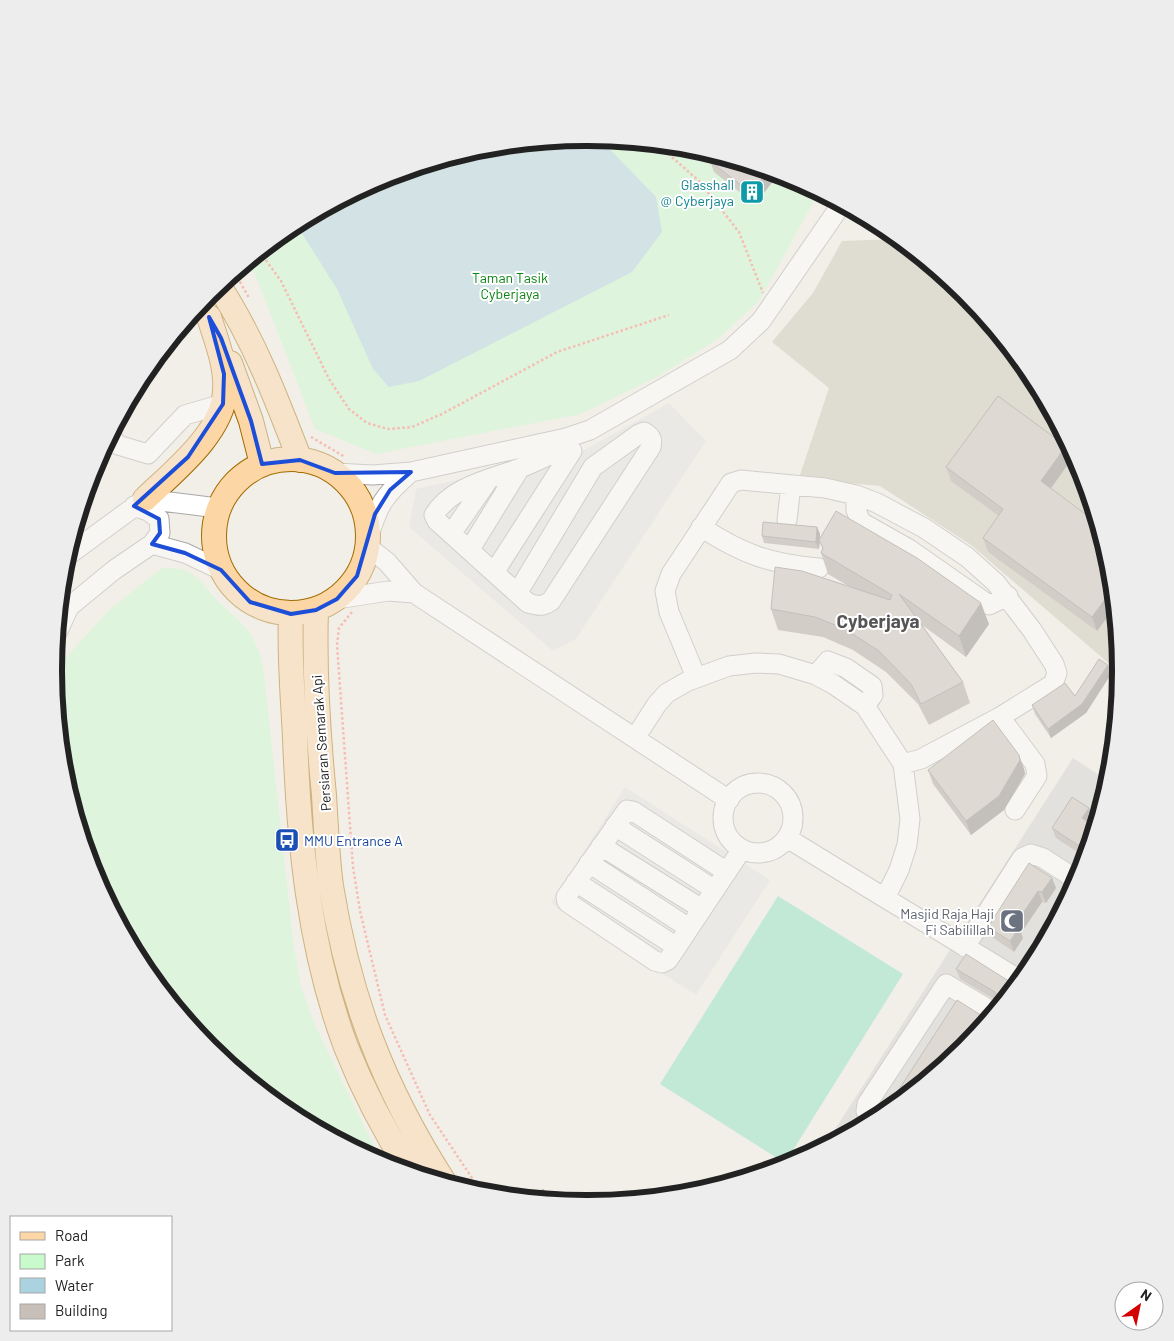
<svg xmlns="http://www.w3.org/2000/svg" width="1174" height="1341" viewBox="0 0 1174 1341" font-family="Barlow,sans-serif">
  <rect width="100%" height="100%" fill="#f2efe9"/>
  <path fill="#d0d0d0" d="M1073 758 1108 781 1080 875 1030 967 964 1048 883 1114 825 1145Z"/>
  <path fill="#c7c7b4" d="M898 239 964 294 1031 374 1080 467 1110 567 1120 673 971 545 880 486 799 478 829 388 772 342 813 293 842 241Z"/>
  <path fill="#c8facc" d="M587 137 691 148 791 178 842 205 814 201 759 301 719 338 659 376 581 414 376 454 315 429 255 274 247 263 291 227 383 178 483 147Z
    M162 568C197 567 197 580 218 601 244 627 253 627 263 666L294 948 301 987 315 1025 382 1163 291 1114 210 1047 143 967 94 874 64 774 56 690 62 662 108 611Z"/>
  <path fill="#88e0be" d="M778 896 903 974 785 1163 660 1084Z"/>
  <path fill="#e2e2e2" d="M669 403 706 441 576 639 553 651 409 527 416 489 579 453Z
    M625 787 770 880 696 995 551 903Z"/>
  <path fill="#aad3df" d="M587 137 600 139 656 197 662 232 632 272 419 381 389 387 373 369 337 289 296 224 383 178 483 147Z"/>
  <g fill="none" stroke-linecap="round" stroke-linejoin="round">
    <defs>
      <path id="minor" d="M110 436 118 445 148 454 185 415 223 404
        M335 473 373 475 411 472 566 438 590 430 730 350 761 321 841 205
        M856 495V510L861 522 909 549 989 605 1008 596
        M787 520 791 485
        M701 527C742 554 770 564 819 568
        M451 534 489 479
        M368 540C377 506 384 495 411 472
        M152 544 185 553 221 570
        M368 547 387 562 414 593 729 800
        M470 549 520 468
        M67 556 145 499 218 508
        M495 571 572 451
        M518 592 593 467 639 434 644 432C651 436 653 439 651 447L551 601C542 607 538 606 528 603L437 521 434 515C451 487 490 479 518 469 535 462 552 454 568 446
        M337 599 388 591 414 593
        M58 631 69 607 114 570 152 544 160 533 159 519 148 511 134 506
        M816 675 828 661 846 668 872 686 873 695 865 706
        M696 677 669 612 665 591 671 574 731 483 741 480 825 488 856 495 877 503 924 528 967 557 996 583 1032 630 1054 664 1057 673 1053 684 1000 717 921 759 903 764
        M1000 717 1035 764 1037 776 1015 810
        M635 738 657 704 667 693 688 681 729 666 756 663 779 664 816 675 833 684 865 706 903 764 910 819 907 845 899 870 885 898 787 838
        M723 818a35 35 0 1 1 70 0a35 35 0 1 1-70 0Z
        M615 826 715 890
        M601 846 702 909
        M589 863 689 928
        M727 872 633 811 627 810 566 897 567 902 655 961 662 963 668 960 742 849
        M576 882 677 947
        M885 898 1020 980
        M965 947 1022 858 1031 854 1043 858 1077 880
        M873 1119 866 1111 867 1104 946 984 993 1012"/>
      <path id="major" d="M219 286C254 340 277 400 300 460
        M230 363 251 421 262 464
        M214 536a77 77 0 1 1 154 0a77 77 0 1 1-154 0Z
        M145 499C173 472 223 433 225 391 227 366 216 340 209 317
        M316 610C314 672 318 734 324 795 326 826 327 856 331 886 349 997 383 1087 444 1182
        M291 614C289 655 293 697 295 738 299 843 309 948 346 1047 363 1090 385 1132 410 1171"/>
    </defs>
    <use href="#minor" stroke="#a9a9a9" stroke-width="21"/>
    <use href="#major" stroke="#a06b00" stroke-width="26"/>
    <path stroke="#fa8072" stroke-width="2.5" stroke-dasharray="2.5 2.5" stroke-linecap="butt" d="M657 144 699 181 739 232 763 293
      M260 252 281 281 329 379 349 409 367 423 388 429 412 427 442 414 557 352 669 315
      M235 273 249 298
      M311 437 345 457
      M352 612 339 628 337 645 353 867 360 911 385 1015 430 1115 482 1193"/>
    <use href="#minor" stroke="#fff" stroke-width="19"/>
    <use href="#major" stroke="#fcd6a4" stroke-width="24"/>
  </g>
  <path fill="#aba49e" d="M710 161 774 180 755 204 714 172Z
    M1066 446 1071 460 1051 488 1110 567 1114 608 1097 631 988 552 983 538 999 516 951 481 946 467Z
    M817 527 820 534V539L989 624 966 657 922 625 963 682 970 703 929 725 918 704 886 672 853 650 823 637 778 630 771 609 850 587 828 574 821 553 823 548 820 540 819 549 764 543 762 536Z
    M1108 665 1111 674 1086 713 1051 738 1035 714 1032 705 1075 696Z
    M1019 755 1024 769 1025 774 1004 810 971 835 933 784 928 770Z
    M1093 819 1090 823 1094 826 1085 857 1056 838 1052 828Z
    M1052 878 1056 888 1046 903 1042 902 1021 933 1023 938 1014 952 992 937 988 927Z
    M1044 942 1031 966 1027 955Z
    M956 969 1015 985 1000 1004 999 1002 960 979Z"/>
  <path fill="#8b8681" d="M768 171 771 172 774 180 755 204 751 193Z
    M1066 446 1071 460 1046 495 1041 481Z
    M817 527 820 534 819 549 816 542Z
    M1112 590 1114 608 1097 631 1092 617Z
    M981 603 989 624 966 657 959 636Z
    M1108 665 1111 674 1086 713 1051 738 1048 729Z
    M1019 755 1024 769 1025 774 1004 810 971 835 966 821Z
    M1089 808 1093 819 1086 829 1082 818Z
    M1052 878 1056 888 1046 903 1042 892Z
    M1038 891 1042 902 1021 933 1023 938 1014 952 1010 941 1015 925Z"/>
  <path fill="#c7bfb8" stroke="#8b8681" d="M715 155 768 171 751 193 710 161Z
    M998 396 1066 446 1041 481 1096 522 1110 567 1112 590 1092 617 983 538 1003 509 946 467Z
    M836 511 917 558 981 603 959 636 899 594 963 682 921 704 911 684 879 651 845 629 815 617 771 609 775 567 802 571 890 600 892 595 821 553 823 548 819 540Z
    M763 522 817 527 816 542 762 536Z
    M1099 659 1108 665 1082 704 1048 729 1032 705 1065 683 1075 696Z
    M993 720 1019 755 1020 760 999 796 966 821 928 770Z
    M1072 797 1089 808 1082 818 1094 826 1087 851 1052 828Z
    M1029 863 1052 878 1042 892 1038 891 1015 925 1019 928 1010 941 988 927Z
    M1069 891 1070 892 1063 905 1061 904Z
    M1038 939 1044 942 1034 960 1027 955Z
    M966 954 1015 985 1002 1002 995 992 956 969Z
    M957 1000 987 1019 964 1048 886 1112 885 1111Z
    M543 1189 554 1201 532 1198Z"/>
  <path d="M0 0H1174V1341H0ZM209 317 221 338 251 421 262 464 300 460 335 473 411 472 390 490 375 514 357 576 337 599 316 610 291 614 250 602 221 570 185 553 152 544 160 533 159 519 134 506 188 457 223 404 224 374Z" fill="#f2efe9" fill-opacity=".55" fill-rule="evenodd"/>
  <path fill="none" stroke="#1d4ed8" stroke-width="4" stroke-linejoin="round" d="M209 317 221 338 251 421 262 464 300 460 335 473 411 472 390 490 375 514 357 576 337 599 316 610 291 614 250 602 221 570 185 553 152 544 160 533 159 519 134 506 188 457 223 404 224 374Z"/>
  <defs>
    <symbol id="building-square" viewBox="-11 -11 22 22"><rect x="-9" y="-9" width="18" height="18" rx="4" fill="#0f9aa8" stroke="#fff"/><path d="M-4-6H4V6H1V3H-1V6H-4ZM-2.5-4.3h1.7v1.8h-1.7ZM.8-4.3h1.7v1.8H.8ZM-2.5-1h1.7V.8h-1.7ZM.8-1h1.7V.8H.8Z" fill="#fff"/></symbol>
    <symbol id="bus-square" viewBox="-11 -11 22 22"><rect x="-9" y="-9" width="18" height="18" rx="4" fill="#1a4fb4" stroke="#fff"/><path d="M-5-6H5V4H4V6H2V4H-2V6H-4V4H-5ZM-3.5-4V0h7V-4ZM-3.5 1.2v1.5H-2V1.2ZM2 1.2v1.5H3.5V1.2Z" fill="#fff"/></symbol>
    <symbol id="mosque-square" viewBox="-11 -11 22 22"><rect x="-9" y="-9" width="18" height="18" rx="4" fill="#6b7280" stroke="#fff"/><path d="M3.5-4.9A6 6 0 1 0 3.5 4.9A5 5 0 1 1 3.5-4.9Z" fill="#fff"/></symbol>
  </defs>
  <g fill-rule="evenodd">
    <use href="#building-square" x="738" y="178" width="28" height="28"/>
    <use href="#bus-square" x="273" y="826" width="28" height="28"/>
    <use href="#mosque-square" x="998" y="907" width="28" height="28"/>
  </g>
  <g text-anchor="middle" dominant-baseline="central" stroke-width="4" stroke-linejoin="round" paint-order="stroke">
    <g font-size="14" fill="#0d838f" stroke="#fff" text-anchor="end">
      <text x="734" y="184">Glasshall<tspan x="734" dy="16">@ Cyberjaya</tspan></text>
    </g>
    <g font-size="14" fill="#0c8416" stroke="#fff">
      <text x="510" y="277">Taman Tasik<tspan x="510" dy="16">Cyberjaya</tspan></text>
    </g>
    <g font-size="14" fill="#222" stroke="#fff">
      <text transform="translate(321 743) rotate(-94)">Persiaran Semarak Api</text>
    </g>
    <g font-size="14" fill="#164399" stroke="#fff" text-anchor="start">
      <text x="304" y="840">MMU Entrance A</text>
    </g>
    <g font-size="14" fill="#5b616d" stroke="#fff" text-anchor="end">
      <text x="994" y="913">Masjid Raja Haji<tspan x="994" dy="16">Fi Sabilillah</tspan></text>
    </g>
    <g font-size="19" font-weight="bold" fill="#555" stroke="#fff">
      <text x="878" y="620">Cyberjaya</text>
    </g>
  </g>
  <path d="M0 0H1174V1341H0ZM586 146H588A524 524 0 0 1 1112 670V671A524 524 0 0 1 588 1195H586A524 524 0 0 1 62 671V670A524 524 0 0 1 586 146Z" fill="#ededed" fill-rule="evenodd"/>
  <path fill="none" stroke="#222" stroke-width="6" d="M586 146H588A524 524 0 0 1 1112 670V671A524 524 0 0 1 588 1195H586A524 524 0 0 1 62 671V670A524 524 0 0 1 586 146Z"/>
  <rect x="10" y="1216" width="162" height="115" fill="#ffffff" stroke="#a7a7a7"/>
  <rect x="20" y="1232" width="25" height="8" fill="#fcd6a4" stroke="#a7a7a7"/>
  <text x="55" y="1241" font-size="15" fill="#222222">Road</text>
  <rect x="20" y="1254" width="25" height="15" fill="#c8facc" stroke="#a7a7a7"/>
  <text x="55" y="1266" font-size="15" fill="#222222">Park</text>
  <rect x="20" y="1278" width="25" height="15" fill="#aad3df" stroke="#a7a7a7"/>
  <text x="55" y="1291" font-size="15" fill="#222222">Water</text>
  <rect x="20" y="1304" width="25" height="15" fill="#c7bfb8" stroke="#a7a7a7"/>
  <text x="55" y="1316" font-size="15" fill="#222222">Building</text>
  <g transform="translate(1139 1306) rotate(33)"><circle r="24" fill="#ffffff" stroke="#a7a7a7"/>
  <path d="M0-4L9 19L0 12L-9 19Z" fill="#d40000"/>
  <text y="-8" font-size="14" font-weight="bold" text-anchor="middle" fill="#222222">N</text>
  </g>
</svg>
